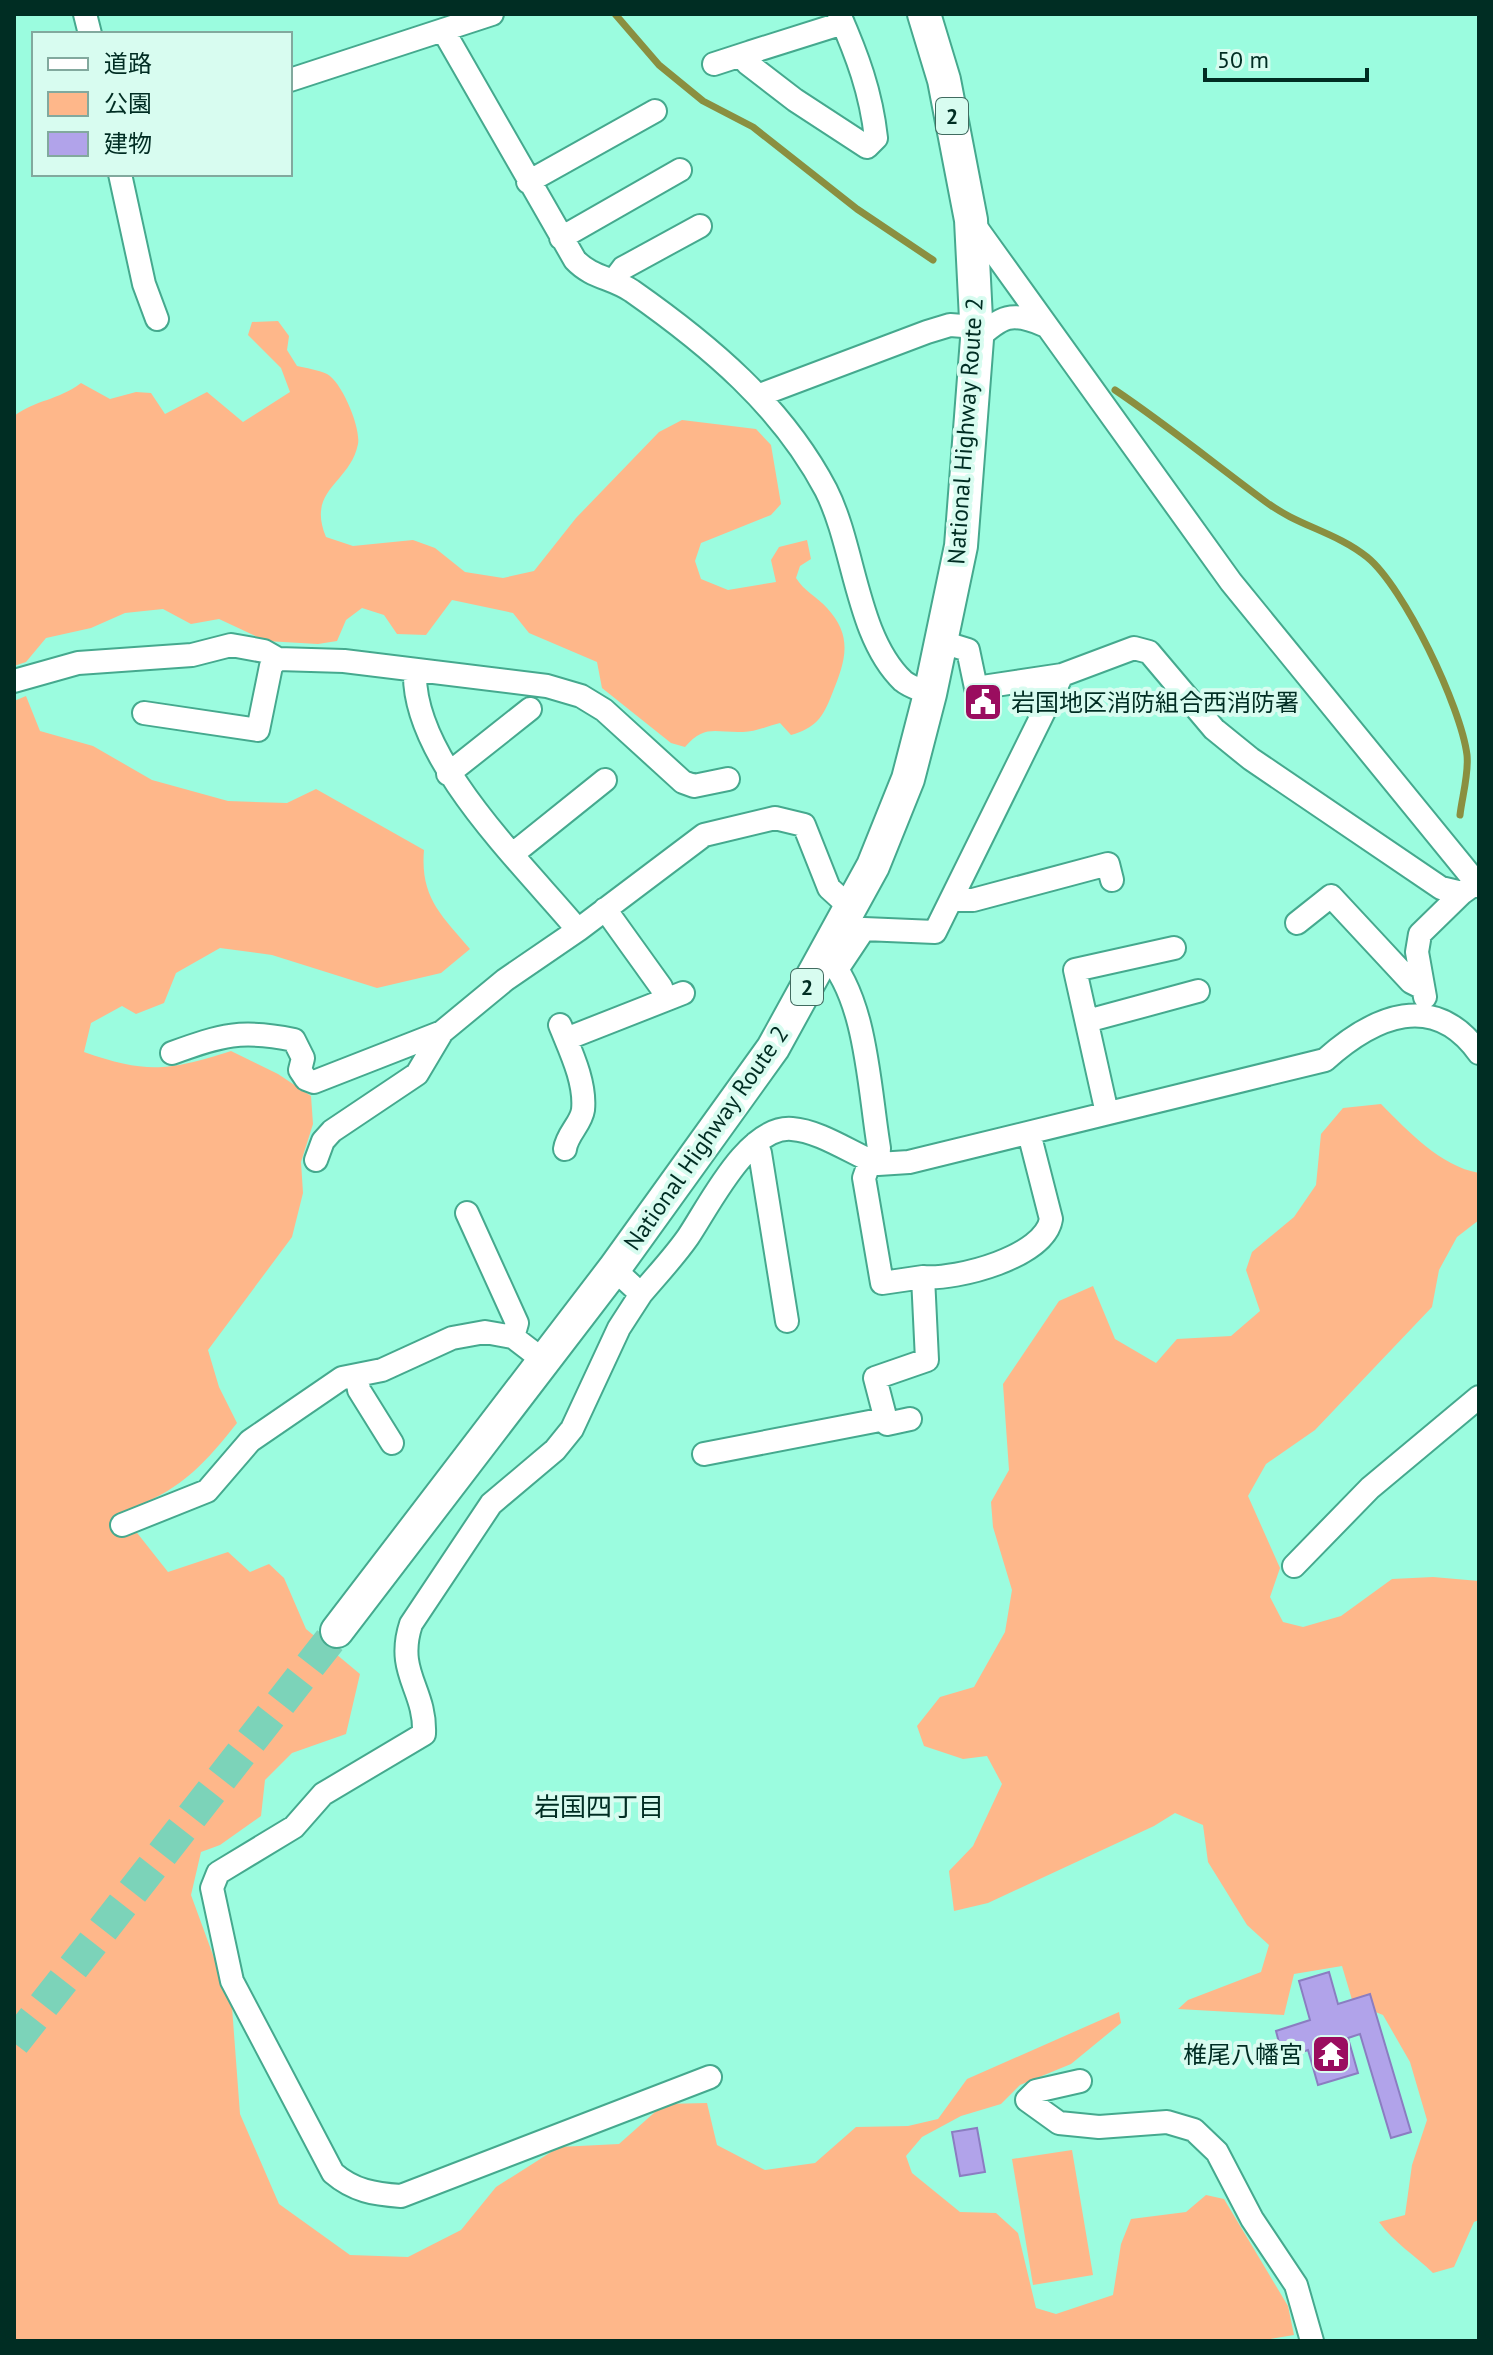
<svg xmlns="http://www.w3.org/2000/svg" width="1493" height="2355" viewBox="0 0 1493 2355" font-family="'PT Sans','Noto Sans JP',sans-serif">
  <rect width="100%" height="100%" fill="#9bfcdf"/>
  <path fill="#feb78a" d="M278 321 289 336 287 350 297 366C306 368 318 370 327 374 342 382 361 428 358 444 350 484 306 489 326 537L353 546 413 540 435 548 465 572 503 578 534 571 576 518 659 432 682 420 756 429 771 445 781 504 771 515 701 543 695 561 701 579 728 590 776 582 771 560 779 547 807 540 811 559 800 566 796 578C804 591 817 597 827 608 854 637 845 662 832 694 823 718 815 728 791 735L780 723C768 726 755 732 743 732 715 733 705 724 685 747L671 743 602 688 597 662 529 633 513 613 452 600 426 635 397 634 384 615 362 608 346 620 337 641 318 644 266 641 219 619 191 624 163 609 125 613 91 628 46 638 26 662 14 666V416C37 399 57 401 81 383L110 399 136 392 151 393 165 414 207 392 243 422 290 392 281 368 248 335 252 322Z
    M26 696 40 731 93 746 152 780 228 801 287 803 316 789 424 850C420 897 441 915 470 949L441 973 377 988 272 955 220 948 176 973 164 1003 136 1014 122 1006 91 1023 84 1052C147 1074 168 1071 231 1051L278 1074 311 1096 313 1124 301 1162 303 1193 292 1237 208 1350 219 1387 237 1423C208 1460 181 1490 136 1506L134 1529 168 1572 228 1552 250 1572 269 1564 284 1578 306 1629 360 1674 346 1734 292 1753 265 1780 261 1816 220 1845 201 1852 191 1895 232 2007 240 2114 279 2204 350 2255 408 2257 461 2230 496 2187 559 2147 619 2144 664 2104 707 2103 717 2145 765 2170 815 2163 856 2127 908 2126 938 2119 967 2079 1119 2012 1121 2023 1071 2064 1020 2085 1001 2104 961 2116 922 2137 906 2156 912 2173 960 2212 996 2213 1018 2233 1036 2308 1056 2314 1113 2295 1121 2244 1131 2219 1186 2212 1206 2195 1224 2199 1288 2306 1294 2335 1259 2341H14V701Z
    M1381 1104C1408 1131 1440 1166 1479 1173V1220L1457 1237 1439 1270 1432 1307 1315 1430 1266 1464 1248 1496 1280 1568 1270 1597 1283 1622 1303 1627 1341 1616 1392 1579 1433 1577 1479 1581V2220L1474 2222 1454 2267 1433 2273C1415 2255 1394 2243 1379 2222L1405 2215 1412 2165 1427 2120 1410 2062 1383 2015 1353 2003 1342 1966 1294 1974 1284 2015 1178 2009 1188 2000 1261 1972 1269 1945 1247 1925 1208 1862 1203 1825 1175 1813 1154 1826 988 1903 954 1911 949 1871 973 1846 1002 1784 987 1756 963 1759 924 1746 917 1726 940 1697 974 1687 1005 1632 1012 1590 993 1527 991 1502 1009 1470 1003 1384 1059 1301 1093 1286 1115 1339 1156 1363 1177 1339 1231 1336 1260 1311 1246 1270 1252 1252 1294 1217 1316 1185 1321 1134 1343 1108Z
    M1072 2150 1093 2275 1033 2285 1012 2159Z"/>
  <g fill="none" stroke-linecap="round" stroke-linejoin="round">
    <path stroke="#8a8f40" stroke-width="7" d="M615 14 659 65 703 101 753 127 857 209 933 260
      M1115 390C1167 425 1216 465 1266 502 1298 526 1336 532 1367 557 1404 587 1461 707 1467 755 1469 774 1462 797 1460 815"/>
  </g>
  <path fill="#b1a3ea" stroke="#8b7dc1" stroke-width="2" d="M1329 1972 1338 2004 1370 1994 1411 2132 1391 2138 1360 2034 1348 2038 1358 2073 1318 2085 1308 2050 1283 2058 1276 2031 1310 2020 1299 1981Z
    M977 2128 985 2172 960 2176 952 2132Z"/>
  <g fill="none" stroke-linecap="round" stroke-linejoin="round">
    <path stroke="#7cd3b9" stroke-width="32" stroke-dasharray="32 16" stroke-linecap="butt" d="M14 2043 337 1631"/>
    <defs>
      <path id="minor" d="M85 14 90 34
        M839 14C857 55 871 92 876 138L867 147 795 100 747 63 751 52 843 23
        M443 30 575 260C592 278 611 277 632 291 709 345 782 406 826 490 855 547 856 636 903 681 910 687 922 690 930 694
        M714 64 751 52
        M290 80 492 14
        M120 174 144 284 157 319
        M528 182 655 111
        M973 223 1231 582 1479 886
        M561 238 680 170
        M614 280 623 268 700 226
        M977 339C1002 316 1011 311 1044 325
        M760 395 927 332 950 325 977 327
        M942 642 968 650 976 688 1062 675 1134 648 1149 652 1214 729 1251 759 1441 888 1462 893 1476 883
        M415 672C412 759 524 865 578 930L704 835 775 818 804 825 829 888 851 908
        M14 681 78 663 192 655 231 645 264 651 278 659
        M144 713 258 730 271 666 278 659 344 661 547 686 581 696 604 710 683 782 694 786 728 779
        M448 774 530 709
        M514 853 605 780
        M951 900H973L1108 864 1112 880
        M605 909 661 987 665 999
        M1297 923 1331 896 1411 982 1423 988
        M826 955C867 999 869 1089 879 1148L878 1164 909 1162 1325 1060C1374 1016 1434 990 1479 1053
        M838 968 864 929 935 932 1062 675
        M1425 997 1417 952 1420 934 1462 893
        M1087 1021 1198 991
        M560 1025C570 1050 586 1082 583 1110 581 1124 567 1134 565 1149
        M566 1039 683 993
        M172 1053C222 1035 241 1029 294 1040L303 1058 300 1070 306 1079 314 1082 442 1032
        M1107 1113 1075 970 1174 948
        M756 1143 760 1153 787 1321
        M316 1160 323 1141 332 1131 417 1074 442 1032 505 980 578 930
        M870 1161 864 1178 882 1283 923 1277 927 1360 875 1378 887 1424 910 1419
        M467 1213 517 1323 513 1337
        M614 1269 641 1294C657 1275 674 1257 688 1237 709 1206 748 1125 792 1129 820 1131 851 1153 878 1164
        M923 1277C957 1280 1045 1257 1051 1219L1029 1133
        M641 1294 619 1328 572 1429 555 1450 491 1504 411 1624C395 1673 426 1689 424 1734L323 1794 294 1827 218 1873 212 1888 232 1981 333 2173C354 2191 374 2194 401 2196L710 2077
        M357 1376 359 1390 392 1443
        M704 1454 885 1419
        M122 1525 207 1491 250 1441 342 1378 382 1370 452 1338 485 1332 513 1337 543 1360
        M1294 1566 1370 1488 1479 1397
        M1080 2081 1036 2091 1027 2100 1059 2123 1099 2127 1167 2122 1194 2130 1217 2152 1252 2219 1296 2285 1312 2341"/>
      <path id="highway" d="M337 1631 614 1269 773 1048 873 866 908 779 930 694 961 546 977 339 971 220 944 80 924 14"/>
    </defs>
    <use href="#minor" stroke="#45a98e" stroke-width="26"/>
    <use href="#highway" stroke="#45a98e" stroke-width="36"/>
    <use href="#minor" stroke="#fff" stroke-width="22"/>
    <use href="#highway" stroke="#fff" stroke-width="32"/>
  </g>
  <defs>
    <symbol id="civic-square" viewBox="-11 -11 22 22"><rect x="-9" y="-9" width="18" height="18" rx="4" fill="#9a0d5f" stroke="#d8fcf0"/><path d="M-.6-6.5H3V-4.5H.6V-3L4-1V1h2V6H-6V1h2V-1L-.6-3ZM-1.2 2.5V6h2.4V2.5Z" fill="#fff"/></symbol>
    <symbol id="temple-square" viewBox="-11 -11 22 22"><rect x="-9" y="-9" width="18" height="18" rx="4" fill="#9a0d5f" stroke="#d8fcf0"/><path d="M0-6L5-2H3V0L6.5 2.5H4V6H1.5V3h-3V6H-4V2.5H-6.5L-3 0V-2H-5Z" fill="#fff"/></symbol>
  </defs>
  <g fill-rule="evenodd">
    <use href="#civic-square" x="961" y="680" width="44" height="44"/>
    <use href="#temple-square" x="1309" y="2032" width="44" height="44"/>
  </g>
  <g text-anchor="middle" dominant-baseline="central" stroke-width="8" stroke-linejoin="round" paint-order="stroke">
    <g fill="#d8fcf0" stroke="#416b60" stroke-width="2">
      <rect x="936" y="98" width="32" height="36" rx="6"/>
      <rect x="791" y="969" width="32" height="36" rx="6"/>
    </g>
    <g font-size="22" font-weight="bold" fill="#002d23">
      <text x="952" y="116">2</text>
      <text x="807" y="987">2</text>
    </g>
    <g font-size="24" fill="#002d23" stroke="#d8fcf0">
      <text transform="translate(965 431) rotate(-86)">National Highway Route 2</text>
      <text transform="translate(706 1138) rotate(-55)">National Highway Route 2</text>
    </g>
    <g font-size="24" fill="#002d23" stroke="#d8fcf0" text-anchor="start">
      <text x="1011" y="702">岩国地区消防組合西消防署</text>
      <text x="1303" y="2054" text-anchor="end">椎尾八幡宮</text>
    </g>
    <g font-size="26" fill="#002d23" stroke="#d8fcf0">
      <text x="599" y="1806">岩国四丁目</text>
    </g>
  </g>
  <rect width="1493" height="2355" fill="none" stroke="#002d23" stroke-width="32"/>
  <rect x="32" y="32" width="260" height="144" fill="#d8fcf0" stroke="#82a99e" stroke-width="2"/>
  <rect x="48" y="58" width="40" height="12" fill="#ffffff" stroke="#82a99e" stroke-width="2"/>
  <text x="104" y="72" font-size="24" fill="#002d23">道路</text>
  <rect x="48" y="92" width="40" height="24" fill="#feb78a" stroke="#82a99e" stroke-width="2"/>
  <text x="104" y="112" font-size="24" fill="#002d23">公園</text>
  <rect x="48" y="132" width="40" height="24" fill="#b1a3ea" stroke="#82a99e" stroke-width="2"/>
  <text x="104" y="152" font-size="24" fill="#002d23">建物</text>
  <path d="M1205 68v12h162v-12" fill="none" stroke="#002d23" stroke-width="4"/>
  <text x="1217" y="68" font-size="24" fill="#002d23" stroke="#d8fcf0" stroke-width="6" paint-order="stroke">50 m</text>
</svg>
